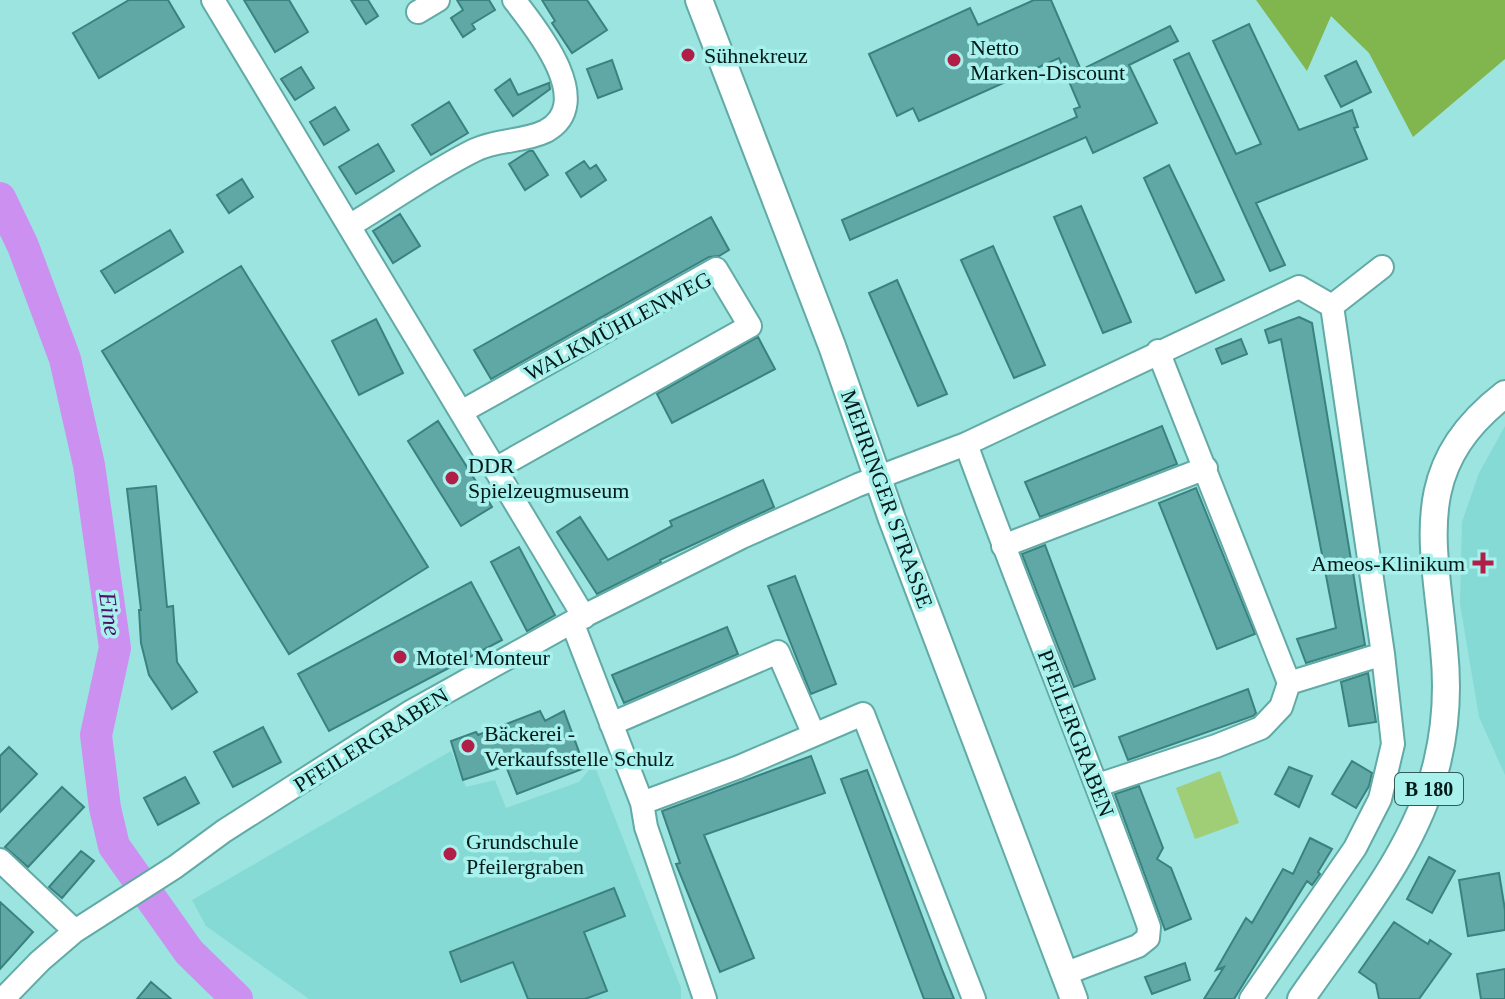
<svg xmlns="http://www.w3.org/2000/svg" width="1505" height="999" viewBox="0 0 1505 999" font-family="Georgia,serif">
  <rect width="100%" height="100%" fill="#9be4e0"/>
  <path fill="#85dad6" d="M1505 426V775L1479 717 1460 604 1462 522 1479 473Z
    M451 751 466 787 495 780 506 808 579 782 594 764 681 988V999H309L206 926 192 900Z"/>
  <path fill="#9fce76" d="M1220 771 1239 823 1195 839 1176 788Z"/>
  <path fill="#81b54e" d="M1256 0H1505V59L1413 137 1369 53 1331 16 1307 71Z"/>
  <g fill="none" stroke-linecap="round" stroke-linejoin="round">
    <path stroke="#cc91f0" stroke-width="32" d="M0 198 23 246 65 359 89 465 115 648 96 735 105 808 114 846 189 952 237 999"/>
  </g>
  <path fill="#60a8a5" stroke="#39827f" stroke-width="2" d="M129 0H168L184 27 99 78 73 33Z
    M244 0H289L308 32 275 52Z
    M351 0H368L378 16 366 24Z
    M457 0H489L495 10 472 24 475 29 463 37 451 18 463 10Z
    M542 0H587L607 30 572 53 552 23 555 21Z
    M1034 0H1051L1081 70 1170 26 1178 41 1129 65 1157 123 1093 153 1086 137 850 240 842 220 1077 117 1074 109 1080 107 1059 58 919 121 913 108 897 116 869 54 970 8 978 25Z
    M1249 24 1299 130 1352 110 1358 127 1354 128 1367 159 1256 203 1285 265 1270 271 1174 60 1189 53 1236 154 1261 144 1213 41Z
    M612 60 622 89 598 98 587 69Z
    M1356 61 1371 92 1341 107 1325 76Z
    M301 67 314 88 295 100 281 79Z
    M510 79 518 95 549 83 550 89 513 116 495 90Z
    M449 102 468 133 431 155 412 125Z
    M335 107 349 130 324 145 310 122Z
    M378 144 394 171 356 194 339 167Z
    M529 151H533L548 175 525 190 509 164Z
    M584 161 590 169 596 165 606 180 581 197 566 173Z
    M1169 165 1224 280 1196 293 1144 178Z
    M242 179 253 197 229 213 217 195Z
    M1081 206 1131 322 1103 333 1054 217Z
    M400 214 420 246 393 263 373 231Z
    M711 217 729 250 719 256 709 257 491 379 474 350Z
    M170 230 183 252 115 293 101 271Z
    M993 246 1045 365 1014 378 961 260Z
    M241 266 428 567 289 654 102 351Z
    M897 280 947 394 918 406 869 293Z
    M1299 317 1312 323 1365 645 1306 663 1297 639 1336 628 1281 339 1269 343 1265 330Z
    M376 319 403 373 359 395 332 341Z
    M758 337 775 369 672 423 657 394Z
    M1241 339 1247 354 1222 364 1216 349Z
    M438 421 492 507 461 526 408 441Z
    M1162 426 1177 464 1040 517 1025 482Z
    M763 480 774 507 660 560 661 562 597 594 557 532 580 517 608 560 672 526 670 521Z
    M156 486 167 607 173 606 177 662 197 692 172 709 149 675 141 643 139 610H141L127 489Z
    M1196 488 1255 634 1217 649 1159 503Z
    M1045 545 1095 679 1074 687 1022 554Z
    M519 547 555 615 527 631 491 562Z
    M795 576 836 684 811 694 768 586Z
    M471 582 502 640 329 731 298 674Z
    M727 627 738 654 624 703 612 675Z
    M1368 673 1376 722 1349 726 1341 682Z
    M1248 689 1256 713 1253 716 1128 760 1119 737Z
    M540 711 545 721 564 711 585 768 517 794 506 766 463 780 451 741 476 732 478 735Z
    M263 727 281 762 233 787 214 752Z
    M9 747 37 774 0 812V756Z
    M811 756 825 793 704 835 754 958 720 972 676 864 680 863 662 811Z
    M1352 761 1372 773 1369 786 1356 808 1332 794Z
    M1289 767 1312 776 1299 807 1275 794Z
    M867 770 943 972 954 999H924L841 779Z
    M185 777 199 803 158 825 144 798Z
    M1139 786 1163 848 1157 859 1171 868 1191 919 1165 930 1115 794Z
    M62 787 84 807 28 867 5 847Z
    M1310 838 1332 849 1318 872 1320 874 1312 885 1307 881 1234 999H1204L1224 967 1216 970 1246 918 1252 923 1283 869 1293 874Z
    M81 851 94 861 62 898 49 887Z
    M1429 857 1455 871 1432 913 1407 899Z
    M1499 873 1505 910V930L1468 936 1459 880Z
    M614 888 625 916 584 932 607 991 585 999H528L513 962 461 982 450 952Z
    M0 902 33 932 0 969Z
    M1394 922 1428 944 1430 940 1451 954 1419 999H1379L1376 984 1359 972Z
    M1185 963 1190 980 1152 994 1145 977Z
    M1505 969V999H1481L1477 974Z
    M151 982 171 999H137Z"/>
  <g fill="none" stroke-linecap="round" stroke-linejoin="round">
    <defs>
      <path id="minor" d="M213 0 584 617
        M418 12 438 0
        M349 226C391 201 432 171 475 150 498 139 524 142 546 131 597 103 536 28 514 0
        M1332 306 1382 267
        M1158 351 1289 683
        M461 412 716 269 750 326 495 469
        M966 444C1025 606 1091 765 1149 927L1148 938 1138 946 1064 974
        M1003 546 1206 468
        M572 622 642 803 646 827 705 999
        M1289 683 1383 654
        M611 724 778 652 814 735
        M1098 785 1216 746 1261 728 1281 707 1289 683
        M642 803 739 767 863 714 974 999
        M0 860 75 931
        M3 999 40 961 75 931 175 867 224 831 412 711 572 622 742 537 858 485 966 444 1299 287 1332 306
        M1251 999 1355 848 1380 799 1393 744 1383 654 1332 306"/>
      <path id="major" d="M699 0 832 346 892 519 1074 999
        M1301 999C1351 926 1416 851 1437 763 1446 726 1448 687 1444 649 1435 544 1408 469 1505 394"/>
    </defs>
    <use href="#minor" stroke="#62aaa6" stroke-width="26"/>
    <use href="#major" stroke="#62aaa6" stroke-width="30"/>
    <use href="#minor" stroke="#fff" stroke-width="22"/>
    <use href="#major" stroke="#fff" stroke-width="26"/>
  </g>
  <g fill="#b11f48" stroke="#a8f1ed" stroke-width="3">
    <circle cx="688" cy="55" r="8"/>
    <circle cx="954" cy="60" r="8"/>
    <circle cx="452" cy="478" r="8"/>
    <path d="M1479 551h8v8h8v8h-8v8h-8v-8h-8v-8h8z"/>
    <circle cx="400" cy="657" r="8"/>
    <circle cx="468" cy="746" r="8"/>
    <circle cx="450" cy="854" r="8"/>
  </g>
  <g text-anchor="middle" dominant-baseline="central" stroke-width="7" stroke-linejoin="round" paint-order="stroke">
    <rect fill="#a8f1ed" stroke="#325a59" stroke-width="2" x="1395" y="773" width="68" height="32" rx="6"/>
    <g font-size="20" font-weight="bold" fill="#001a19">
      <text x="1429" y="789">B 180</text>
    </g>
    <g font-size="22" fill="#001a19" stroke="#a8f1ed" text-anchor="start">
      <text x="970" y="47">Netto<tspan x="970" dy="25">Marken-Discount</tspan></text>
      <text x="704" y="55">Sühnekreuz</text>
      <text x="468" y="465">DDR<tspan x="468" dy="25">Spielzeugmuseum</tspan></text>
      <text x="1465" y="563" text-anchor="end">Ameos-Klinikum</text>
      <text x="416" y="657">Motel Monteur</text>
      <text x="484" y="733">Bäckerei -<tspan x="484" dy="25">Verkaufsstelle Schulz</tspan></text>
      <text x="466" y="841">Grundschule<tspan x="466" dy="25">Pfeilergraben</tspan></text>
    </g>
    <g font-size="22" fill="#001a19" stroke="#a8f1ed">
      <text transform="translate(618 326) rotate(-28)">WALKMÜHLENWEG</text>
      <text transform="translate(887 499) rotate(70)">MEHRINGER STRASSE</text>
      <text transform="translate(1076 733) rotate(69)">PFEILERGRABEN</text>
      <text transform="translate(371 740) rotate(-32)">PFEILERGRABEN</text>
    </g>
    <g font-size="24" font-style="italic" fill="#4b1267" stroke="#a8f1ed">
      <text transform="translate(110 614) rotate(82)">Eine</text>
    </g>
  </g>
</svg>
